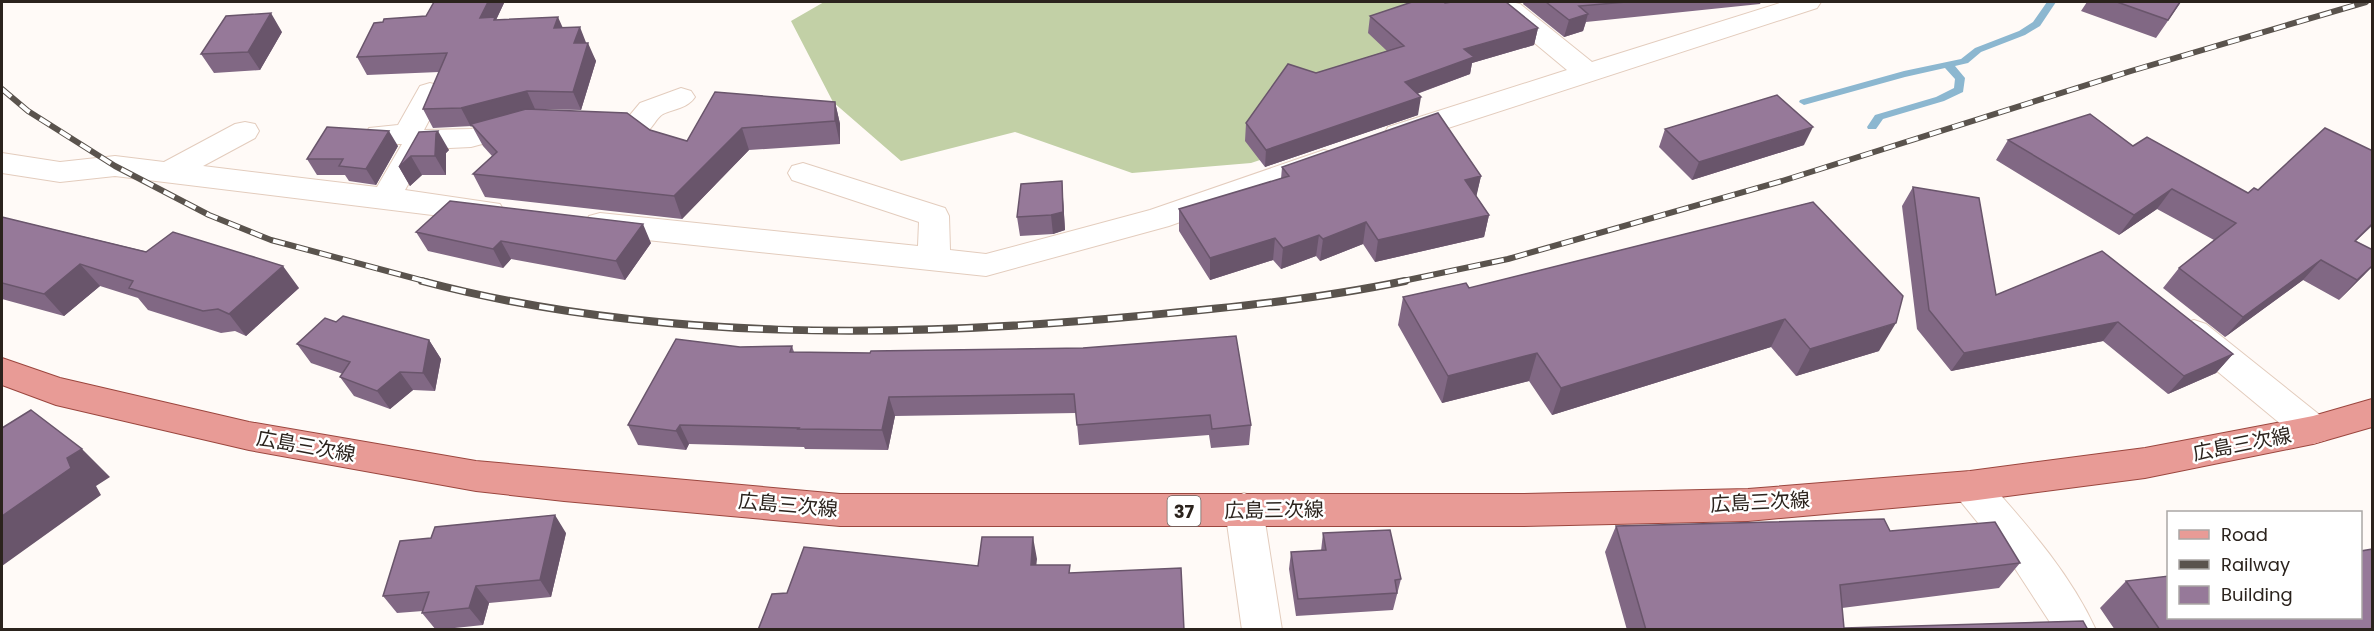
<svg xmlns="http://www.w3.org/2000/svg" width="2374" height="631" viewBox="0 0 2374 631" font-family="Poppins,'Noto Sans JP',sans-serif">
  <rect width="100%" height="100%" fill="#fffaf7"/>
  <path fill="#c2d0a6" d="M824 2H1429L1375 65 1333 136 1251 163 1132 173 1015 132 901 161 833 102 791 21Z"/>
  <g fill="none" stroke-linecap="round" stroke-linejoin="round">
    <path fill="#8cb7d0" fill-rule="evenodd" d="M2047 2H2056L2040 26 2025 35 1981 52 1968 63 1955 66 1965 78 1963 92 1944 101 1883 119 1876 129H1868L1867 127 1875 115 1936 97 1954 88 1955 79 1945 68 1905 77 1804 105 1799 102 1800 100 1904 71 1961 59 1975 48 2019 31 2033 22Z"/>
    <defs>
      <path id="street" d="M1511 2 1520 4 1592 62 1783 2H1821L1817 8 1408 141 1398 143 1388 141 1384 134 1388 127 1567 70 1502 16 1498 10 1502 4Z
        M430 83 440 86 444 92 424 130 471 129 521 115 531 117 535 124 531 131 471 147 428 149 405 190 500 204 504 211 500 218 489 222 115 176 60 182 2 173V153L60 162 115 156 164 162 235 124 245 122 255 124 259 131 255 138 203 166 377 187 402 144H379L369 142 365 135 369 128 398 125 420 86Z
        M681 88 691 91 695 97C688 108 674 109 663 114 656 118 653 128 647 131 635 137 599 133 586 130L582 123 586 116 596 114 630 115 640 103Z
        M1324 150 1334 153 1339 160 1334 167 1169 226 986 276 600 235 589 232 585 224 589 216 600 213 918 246 919 222 792 180 788 173 792 166 803 163 945 208 949 216 950 250 986 254 1150 210Z
        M2194 320 2206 324 2326 420 2331 430 2326 440 2313 444 2300 440 2182 342 2177 333 2182 324Z
        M1970 471 1983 475C2025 523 2069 571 2096 630H2055L2014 567 1957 497 1952 486 1957 475Z
        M1244 493 1257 498 1263 509 1282 630H1242L1225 509 1231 498Z"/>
      <path id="primary" d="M2 358 60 378 249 422 476 461 840 494H1524L1748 489 1970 471 2145 448 2313 416 2372 399V427L2313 444 2145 478 1970 501 1748 521 1524 526H840L564 501 476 491 249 450 56 405 2 385Z"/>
    </defs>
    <use href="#street" stroke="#e3ccbd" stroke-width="2"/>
    <use href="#primary" stroke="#9b463e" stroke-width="2"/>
    <use href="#street" fill="#fff" fill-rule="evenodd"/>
    <use href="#primary" fill="#e89b96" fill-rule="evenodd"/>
    <defs>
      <path id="rail-far1" d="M2 89 28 111 115 166 209 215 271 240 428 282
        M1398 282 1508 259 1782 181 2131 71 2366 2"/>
      <path id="rail" d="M422 281C652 342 904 338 1139 316 1228 308 1318 299 1405 281"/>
    </defs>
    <use href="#rail-far1" stroke="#5a534d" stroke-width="6"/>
    <use href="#rail" stroke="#5a534d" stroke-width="8"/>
    <use href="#rail-far1" stroke="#fff" stroke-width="4" stroke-dasharray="12" stroke-linecap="butt"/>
    <use href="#rail" stroke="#fff" stroke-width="5" stroke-dasharray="15" stroke-linecap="butt"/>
  </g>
  <path fill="#816884" d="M1524 2H1761L1760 4 1586 22 1583 31 1564 37 1523 4Z
    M2087 2H2181L2156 38 2081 11Z
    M504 3 496 20 563 27 586 43 596 61 581 110 534 109 650 130 687 141 835 102 840 124V144L749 150 682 219 485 197 473 174 492 156 483 146 472 126 433 128 423 109 439 72 367 75 357 57 383 22 426 16Z
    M1445 3 1538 28 1534 45 1472 63 1470 74 1417 94 1418 115 1265 167 1245 141 1246 123 1316 73 1387 51 1368 33 1370 16Z
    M282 32 260 70 214 73 201 54Z
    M1665 129 1804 145 1692 180 1659 147Z
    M419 132 449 150 446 153V175H422L410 186 399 167Z
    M2008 140 2133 146 2248 193 2373 151V225L2356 241 2373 250V266L2339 300 2303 280 2225 337 2163 288 2179 268 2214 240 2157 209 2119 235 1996 160Z
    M398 146 376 185 349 181 345 175H317L307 159Z
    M1282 167 1481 176 1476 196 1489 215 1484 237 1375 262 1363 244 1320 261 1316 256 1281 269 1273 260 1210 280 1179 231V209L1281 179Z
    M1913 187 1996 295 2102 251 2233 354 2216 373 2168 394 2103 341 1951 371 1917 329 1902 206Z
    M1063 200 1065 230 1053 234 1020 236 1017 217Z
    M1813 202 1879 351 1796 376 1771 347 1552 415 1529 381 1442 403 1398 325 1403 297 1469 288Z
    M2 217 299 288 246 336 235 331 221 333 148 310 138 298 100 286 64 316 2 299Z
    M416 232 651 243 625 280 511 259 503 268 428 251Z
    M336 322 429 340 441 359 435 391 413 390 390 409 354 396 340 377 343 374 311 363 297 344Z
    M792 346 794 352 870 353 1083 348 1251 425 1249 445 1211 448 1209 435 1079 445 1076 413 895 416 888 450 805 449 804 447 689 444 686 450 638 445 628 425 740 347Z
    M1616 526 1890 531 2020 563 1999 588 1842 608 1844 628 2088 630H1627L1605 552Z
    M566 533 551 597 489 603 483 625 436 630 422 613 423 611 397 613 383 596Z
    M1323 533 1401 579 1393 610 1296 616 1289 569 1291 552 1321 551Z
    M2126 581 2373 630H2115L2100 608Z"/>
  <path fill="#69556b" d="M488 2H503L504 3 496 20 480 18Z
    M271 13 282 32 260 70 248 52Z
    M1588 14 1583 31 1564 37 1569 20Z
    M558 17 566 35 554 28Z
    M580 27 587 45 574 43Z
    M1538 28 1534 45 1472 63 1470 74 1402 99 1405 82 1464 49Z
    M588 43 596 61 581 110 573 92Z
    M527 91 535 109 473 126 471 124 472 126 471 127 461 108Z
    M1421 97 1418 115 1265 167 1266 150Z
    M835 102 840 124V144L835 121Z
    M1813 127 1804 145 1692 180 1699 162Z
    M742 128 749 150 682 219 674 196Z
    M389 131 398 146 376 185 366 169Z
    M438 131 449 150 446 153V175L435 156 436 134Z
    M411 156 422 175 410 186 399 167Z
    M1481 176 1476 198 1465 180Z
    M1062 181 1065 230 1053 234 1051 215Z
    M2172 189 2157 209 2119 235 2134 215Z
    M1489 215 1484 237 1375 262 1378 240Z
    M1366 222 1363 244 1320 261 1323 239Z
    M643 224 651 243 625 280 616 261Z
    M1319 235 1316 256 1281 269 1283 248Z
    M1275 238 1273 260 1210 280V258Z
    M501 241 511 259 503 268 493 249Z
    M2321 260 2303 280 2225 337 2243 317Z
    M80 264 100 286 64 316 44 294Z
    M2373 265 2364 275 2339 300 2357 280Z
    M283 266 299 288 246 336 229 314Z
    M1785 319 1771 347 1552 415 1561 388Z
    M2118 322 2103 341 1951 371 1964 353Z
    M1896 323 1879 351 1796 376 1810 349Z
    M429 340 441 359 435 391 423 373Z
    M1537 353 1529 381 1442 403 1448 376Z
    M2233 354 2216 373 2168 394 2184 376Z
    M400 372 413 390 390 409 377 391Z
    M889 397 895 416 888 450 882 430Z
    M680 425 689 444 686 450 676 431Z
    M82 449 110 477 96 486 101 495 2 566V516L67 458Z
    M555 515 566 533 551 597 540 580Z
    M1033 537 1037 559 1034 587 1031 565Z
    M476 586 489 603 483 625 469 608Z"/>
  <path fill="#967999" stroke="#69556b" stroke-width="1.5" d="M434 2H488L480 18 495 17 494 20 558 17 554 28 580 27 574 43H588L573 92 527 91 461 108 423 109 447 53 357 57 374 23 383 22 384 19 426 16Z
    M1412 2H1444L1445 3 1452 2H1506L1538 28 1464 49 1474 57 1405 82 1421 97 1266 150 1246 123 1288 64 1316 73 1404 46 1370 16Z
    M1546 2H1626L1579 6 1588 14 1569 20Z
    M2117 2H2180L2168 20Z
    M271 13 248 52 201 54 226 16Z
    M715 92 835 102V121L742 128 674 196 473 174 497 152 471 124 526 109 627 113 650 130 687 141Z
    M1777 95 1813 127 1699 162 1665 129Z
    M1438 113 1481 176 1465 180 1489 215 1378 240 1366 222 1323 239 1319 235 1283 248 1275 238 1210 258 1179 209 1289 176 1282 167Z
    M2090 114 2133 146 2147 137 2248 193 2254 188 2258 190 2325 128 2373 151V223L2355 241 2373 250V265L2357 280 2321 260 2243 317 2179 268 2236 223 2172 189 2134 215 2008 140Z
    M327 127 389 131 366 169 339 166 343 159H307Z
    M438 131 436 134 435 156H411L399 167 419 132Z
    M1062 181 1063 212 1051 215 1017 217 1021 184Z
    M1913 187 1979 198 1996 295 2102 251 2233 354 2184 376 2118 322 1964 353 1929 310Z
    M450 201 643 224 616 261 501 241 493 249 416 232Z
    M1813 202 1903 296 1896 323 1810 349 1785 319 1561 388 1537 353 1448 376 1403 297 1466 283 1469 288Z
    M2 217 146 252 173 232 283 266 229 314 218 309 203 311 129 288 133 281 80 264 44 294 2 283Z
    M343 316 429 340 423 373 400 372 377 391 340 377 350 362 297 344 325 318 336 322Z
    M1236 336 1251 425 1212 429 1210 415 1077 425 1074 394 889 397 882 430 798 429 799 428 680 425 676 431 628 425 676 339 740 347 792 346 790 352 870 353 871 351 1083 348Z
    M31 410 82 449 67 458 71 468 2 516V428Z
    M555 515 540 580 476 586 469 608 422 613 429 592 383 596 400 541 431 538 435 527Z
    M1884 519 1890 531 1995 522 2020 563 1840 585 1844 628 2083 621 2088 630H1646L1616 526Z
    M1390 530 1401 579 1395 580 1397 593 1298 599 1291 552 1326 550 1323 533Z
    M982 537H1033L1031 565H1070L1069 573 1181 568 1184 630H758L772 594 787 593 804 547 978 566Z
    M2373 549V630H2160L2126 581 2169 576V618H2361V551Z"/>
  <g text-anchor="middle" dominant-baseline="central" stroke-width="5" stroke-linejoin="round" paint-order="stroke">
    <rect fill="#fff" stroke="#6b6561" stroke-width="1.5" x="1167.5" y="496" width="33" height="30" rx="4.5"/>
    <g font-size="18" font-weight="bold" fill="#2b231d">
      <text x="1184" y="511">37</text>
    </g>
    <g font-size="20" fill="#2b231d" stroke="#fff">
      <text transform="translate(2242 444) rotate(-11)">広島三次線</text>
      <text transform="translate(306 446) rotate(10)">広島三次線</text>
      <text transform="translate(1760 502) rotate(-3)">広島三次線</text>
      <text transform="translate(788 505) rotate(5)">広島三次線</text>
      <text transform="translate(1274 510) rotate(-1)">広島三次線</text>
    </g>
  </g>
  <rect width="2374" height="631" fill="none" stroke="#2b231d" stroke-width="6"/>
  <rect x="2167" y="511" width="195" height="108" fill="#ffffff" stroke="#aaa7a5" stroke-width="1.5"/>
  <rect x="2179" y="530" width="30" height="9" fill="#e89b96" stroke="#aaa7a5" stroke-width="1.5"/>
  <text x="2221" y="541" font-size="18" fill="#2b231d">Road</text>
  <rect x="2179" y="560" width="30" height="9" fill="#5a534d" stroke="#aaa7a5" stroke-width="1.5"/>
  <text x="2221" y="571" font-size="18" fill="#2b231d">Railway</text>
  <rect x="2179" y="586" width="30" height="18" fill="#967999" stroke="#aaa7a5" stroke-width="1.5"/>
  <text x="2221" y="601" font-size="18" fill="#2b231d">Building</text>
</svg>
